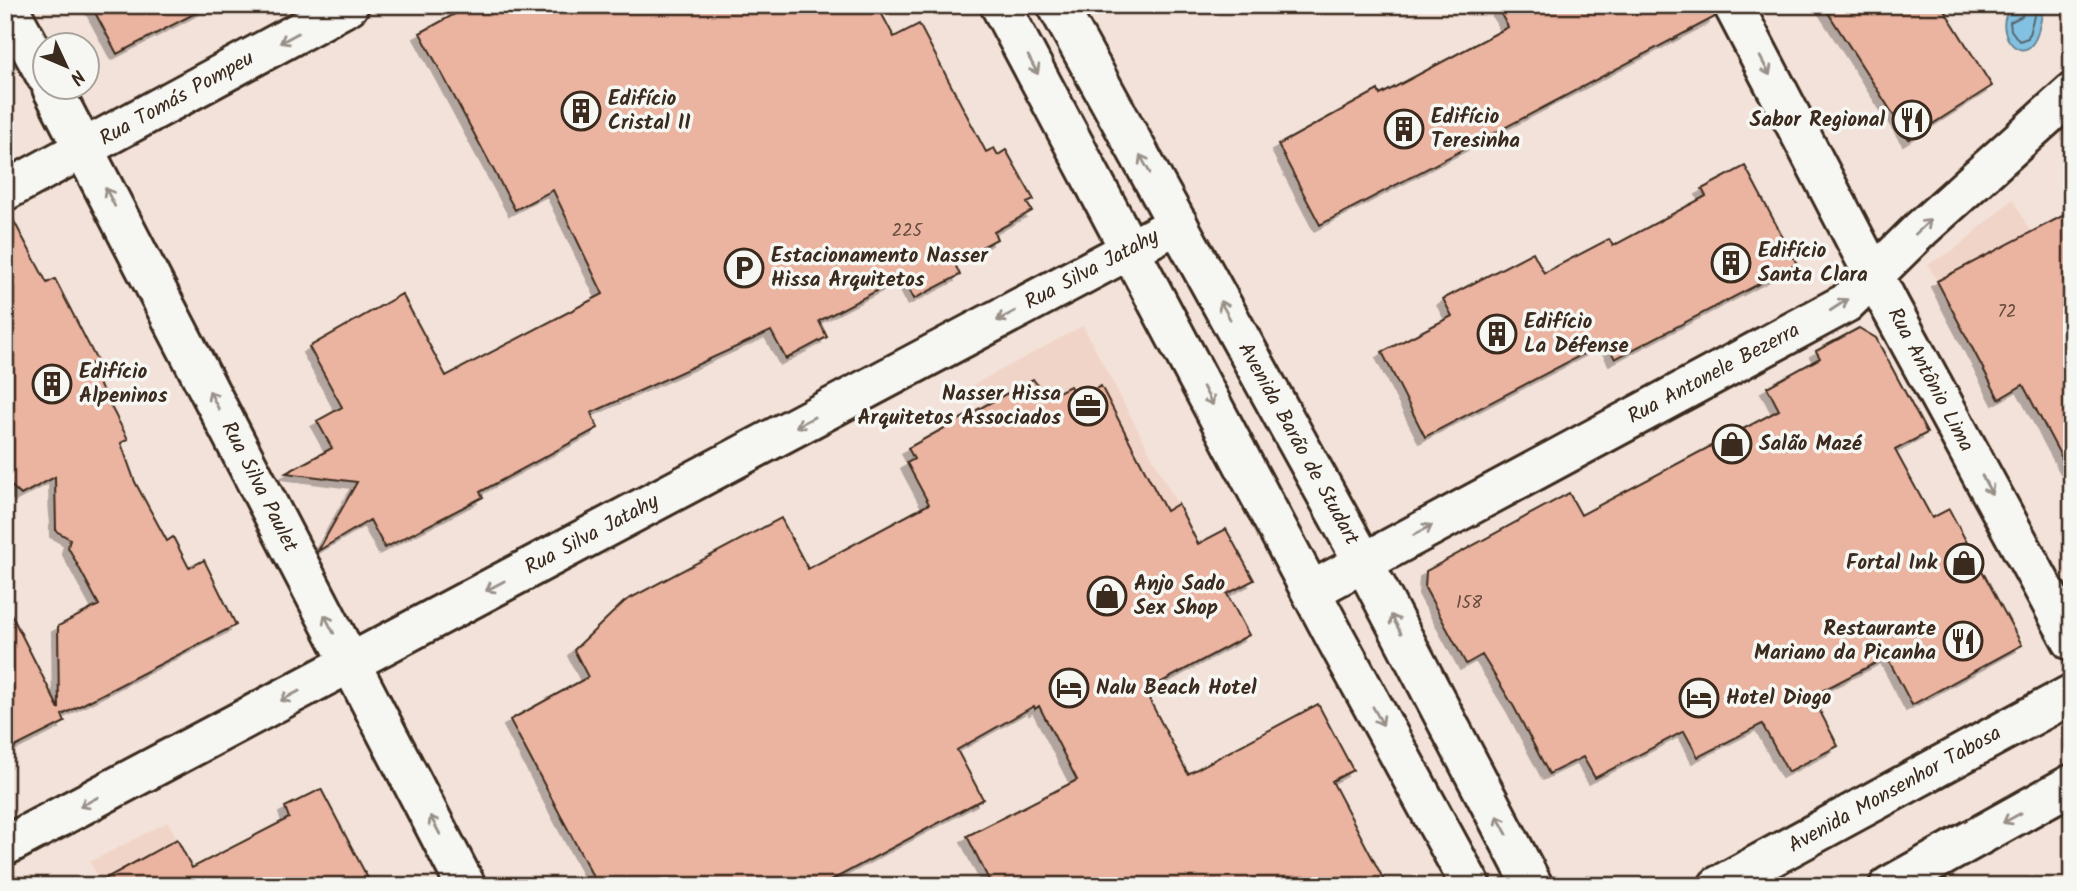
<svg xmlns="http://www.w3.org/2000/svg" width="2077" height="891" viewBox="0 0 2077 891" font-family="Kalam,sans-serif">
  <defs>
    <filter id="shadow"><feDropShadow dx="-6" dy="6" stdDeviation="0" flood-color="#0004"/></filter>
  </defs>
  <rect width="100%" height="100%" fill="#f3e2d9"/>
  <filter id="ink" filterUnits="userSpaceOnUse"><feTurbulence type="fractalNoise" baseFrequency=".0143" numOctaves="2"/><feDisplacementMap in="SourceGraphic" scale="14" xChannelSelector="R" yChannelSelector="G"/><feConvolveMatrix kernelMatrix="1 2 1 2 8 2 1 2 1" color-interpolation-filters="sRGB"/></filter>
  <g filter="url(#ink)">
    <path fill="#f1d4c8" d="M2013 199 2058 285 2024 386 1999 399 1928 264 1954 250Z
      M1083 326 1194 536 1093 591 971 386Z
      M168 822 202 886H103L90 862Z"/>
    <path fill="#82c1e2" stroke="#668594" stroke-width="2" d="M2018 5H2044C2041 16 2040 34 2033 43 2019 63 1995 32 2008 12L2017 11Z"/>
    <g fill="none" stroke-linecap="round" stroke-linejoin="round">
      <path stroke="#57666c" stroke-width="2" d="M2025 5 2022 16 2010 22 2011 30 2019 41 2028 38 2037 5"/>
    </g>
    <path fill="#ebb4a0" stroke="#3b2a1e" stroke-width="2" filter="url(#shadow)" d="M91 5H211L117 54Z
      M471 5H877L894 37 919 24 986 152 994 148 998 155 1006 150 1034 200 1027 203 1032 211 994 232 997 239 954 262 960 275 914 299 903 277 819 321 827 337 786 359 771 331 591 413 598 428 480 492 483 497 385 548 370 520 318 551 357 482 286 473 332 448 317 421 342 407 309 347 402 294 446 376 603 294 553 190 515 210 420 33Z
      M1496 5H1711L1715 17 1320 225 1278 145 1378 90 1380 95 1508 27Z
      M1823 5H1941L1992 86 1909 139Z
      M1745 166 1797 264 1615 359 1606 342 1425 437 1382 352 1452 316 1443 299 1533 252 1544 273 1609 239 1613 246 1706 196 1702 189Z
      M2072 211V477L2023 385 1999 399 1937 281Z
      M9 212 47 283 55 279 97 361 89 365 128 439 121 443 135 482 167 541 173 537 189 568 204 560 236 625 62 715 65 722 5 752V602L59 709 58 626 99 605 68 547 70 539 56 531 55 477 21 495 5 480V213Z
      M1859 328 1876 338 1927 433 1895 450 1932 518 1949 509 2022 645 1912 705 1887 657 1812 696 1838 746 1788 772 1762 724 1698 757 1684 731 1595 778 1583 757 1549 774 1514 707 1482 655 1466 664 1425 588 1426 571 1569 493 1581 515 1779 410 1767 387 1820 358 1816 351Z
      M1033 379 1047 398 1070 386 1077 398 1101 386 1166 511 1178 504 1198 544 1226 529 1254 580 1227 594 1249 635 1145 691 1188 774 1318 704 1353 770 1332 781 1387 886H992L967 836 1077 780 1039 706 1035 709 1034 706 957 750 983 799 821 886H598L510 720 588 677 574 650 625 601 781 518 808 569 929 504 907 463 914 459 908 448Z
      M321 789 372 886H92L177 839 192 868 289 818 285 807Z"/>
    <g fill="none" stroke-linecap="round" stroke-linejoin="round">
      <defs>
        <path id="minor" d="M7 5 46 76
          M1733 5 1891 308 2072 641
          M52 88 466 886
          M5 191 349 5
          M1311 591 1846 303 1921 229 2072 93
          M5 846 1178 224"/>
        <path id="major" d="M1000 5 1335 637 1471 886
          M1057 5 1364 563 1533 886
          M1718 886 2072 694
          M1889 886 2072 784"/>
      </defs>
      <use href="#minor" stroke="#3b2a1e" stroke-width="44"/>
      <use href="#major" stroke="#3b2a1e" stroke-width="44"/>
      <use href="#minor" stroke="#f6f6f2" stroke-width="38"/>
      <use href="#major" stroke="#f6f6f2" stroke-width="38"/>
    </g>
    <defs><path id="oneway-shaft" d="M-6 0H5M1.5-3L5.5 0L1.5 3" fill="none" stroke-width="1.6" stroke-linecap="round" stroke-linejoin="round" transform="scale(1.75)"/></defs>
    <g stroke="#989088">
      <use href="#oneway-shaft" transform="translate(289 38) rotate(151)"/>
      <use href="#oneway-shaft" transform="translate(1033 65) rotate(62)"/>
      <use href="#oneway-shaft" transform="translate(1765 66) rotate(62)"/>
      <use href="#oneway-shaft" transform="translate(1145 164) rotate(-119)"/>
      <use href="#oneway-shaft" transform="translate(110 197) rotate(-117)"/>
      <use href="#oneway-shaft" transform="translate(1923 227) rotate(-43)"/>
      <use href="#oneway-shaft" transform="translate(1839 305) rotate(-33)"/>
      <use href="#oneway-shaft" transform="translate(1225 310) rotate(-119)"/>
      <use href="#oneway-shaft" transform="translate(1006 316) rotate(152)"/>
      <use href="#oneway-shaft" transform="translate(1208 396) rotate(62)"/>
      <use href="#oneway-shaft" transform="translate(214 400) rotate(-117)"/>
      <use href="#oneway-shaft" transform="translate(805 422) rotate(152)"/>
      <use href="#oneway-shaft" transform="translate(1987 485) rotate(62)"/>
      <use href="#oneway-shaft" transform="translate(1423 530) rotate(-28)"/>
      <use href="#oneway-shaft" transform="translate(495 586) rotate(152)"/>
      <use href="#oneway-shaft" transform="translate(329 624) rotate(-117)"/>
      <use href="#oneway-shaft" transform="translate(1396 624) rotate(-118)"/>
      <use href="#oneway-shaft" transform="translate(290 696) rotate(152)"/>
      <use href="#oneway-shaft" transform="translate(1378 716) rotate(61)"/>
      <use href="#oneway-shaft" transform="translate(89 802) rotate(152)"/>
      <use href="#oneway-shaft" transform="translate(2012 818) rotate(151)"/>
      <use href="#oneway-shaft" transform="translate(435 825) rotate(-118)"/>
      <use href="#oneway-shaft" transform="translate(1502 825) rotate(-118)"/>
    </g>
  </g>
  <defs>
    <symbol id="building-ring" viewBox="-11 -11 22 22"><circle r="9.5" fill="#f6f6f2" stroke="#3b2a1e" stroke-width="1.5"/><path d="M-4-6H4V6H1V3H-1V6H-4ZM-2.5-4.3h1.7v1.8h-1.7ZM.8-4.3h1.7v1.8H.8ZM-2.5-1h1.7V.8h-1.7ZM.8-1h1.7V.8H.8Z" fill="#3b2a1e"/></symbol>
    <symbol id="restaurant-ring" viewBox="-11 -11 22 22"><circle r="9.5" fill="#f6f6f2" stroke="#3b2a1e" stroke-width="1.5"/><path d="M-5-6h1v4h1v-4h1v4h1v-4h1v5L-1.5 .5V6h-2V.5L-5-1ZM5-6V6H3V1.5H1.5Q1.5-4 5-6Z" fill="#3b2a1e"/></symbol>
    <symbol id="parking-ring" viewBox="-11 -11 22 22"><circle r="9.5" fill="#f6f6f2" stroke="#3b2a1e" stroke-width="1.5"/><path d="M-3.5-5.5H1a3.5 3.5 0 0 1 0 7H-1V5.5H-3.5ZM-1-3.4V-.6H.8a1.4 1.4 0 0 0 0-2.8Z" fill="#3b2a1e"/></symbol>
    <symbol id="office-ring" viewBox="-11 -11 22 22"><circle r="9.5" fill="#f6f6f2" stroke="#3b2a1e" stroke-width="1.5"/><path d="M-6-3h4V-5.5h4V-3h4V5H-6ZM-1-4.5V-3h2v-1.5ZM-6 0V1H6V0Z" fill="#3b2a1e"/></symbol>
    <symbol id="shop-ring" viewBox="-11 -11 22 22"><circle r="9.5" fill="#f6f6f2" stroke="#3b2a1e" stroke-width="1.5"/><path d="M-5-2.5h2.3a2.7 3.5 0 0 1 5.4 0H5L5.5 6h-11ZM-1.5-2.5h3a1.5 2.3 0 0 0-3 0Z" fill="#3b2a1e"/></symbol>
    <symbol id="hotel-ring" viewBox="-11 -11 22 22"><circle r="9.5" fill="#f6f6f2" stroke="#3b2a1e" stroke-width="1.5"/><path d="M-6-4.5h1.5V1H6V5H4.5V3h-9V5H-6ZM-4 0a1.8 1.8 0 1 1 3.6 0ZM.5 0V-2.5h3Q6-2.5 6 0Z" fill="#3b2a1e"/></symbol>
  </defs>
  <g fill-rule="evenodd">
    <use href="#building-ring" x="559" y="89" width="44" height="44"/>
    <use href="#restaurant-ring" x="1890" y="98" width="44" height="44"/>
    <use href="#building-ring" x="1382" y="107" width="44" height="44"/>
    <use href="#building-ring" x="1709" y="241" width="44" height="44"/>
    <use href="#parking-ring" x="722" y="246" width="44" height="44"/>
    <use href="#building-ring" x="1475" y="312" width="44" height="44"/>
    <use href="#building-ring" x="30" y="362" width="44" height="44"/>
    <use href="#office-ring" x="1066" y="384" width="44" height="44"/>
    <use href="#shop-ring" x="1710" y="422" width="44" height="44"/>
    <use href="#shop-ring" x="1942" y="541" width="44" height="44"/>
    <use href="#shop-ring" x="1085" y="574" width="44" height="44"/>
    <use href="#restaurant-ring" x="1941" y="619" width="44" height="44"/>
    <use href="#hotel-ring" x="1047" y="666" width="44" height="44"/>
    <use href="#hotel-ring" x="1677" y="676" width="44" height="44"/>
  </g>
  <g text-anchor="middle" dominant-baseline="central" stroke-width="7" stroke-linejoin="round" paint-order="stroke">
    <g font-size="18" fill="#674c3e">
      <text x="907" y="231">225</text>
      <text x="2007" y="312">72</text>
      <text x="1469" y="603">158</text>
    </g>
    <g font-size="21" fill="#3b2a1e" stroke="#f6f6f2">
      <text transform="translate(177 99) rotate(-29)">Rua Tomás Pompeu</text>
      <text transform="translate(1092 270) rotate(-28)">Rua Silva Jatahy</text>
      <text transform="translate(1714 374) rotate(-28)">Rua Antonele Bezerra</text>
      <text transform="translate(1930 380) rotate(62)">Rua Antônio Lima</text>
      <text transform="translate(1298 444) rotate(61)">Avenida Barão de Studart</text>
      <text transform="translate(259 487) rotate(63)">Rua Silva Paulet</text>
      <text transform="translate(592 535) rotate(-28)">Rua Silva Jatahy</text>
      <text transform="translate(1895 790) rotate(-29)">Avenida Monsenhor Tabosa</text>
    </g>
    <g font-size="21" font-weight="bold" fill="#3b2a1e" stroke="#f6f6f2" text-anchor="start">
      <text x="608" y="99">Edifício<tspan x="608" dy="24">Cristal II</tspan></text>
      <text x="1431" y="117">Edifício<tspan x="1431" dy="24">Teresinha</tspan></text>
      <text x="1885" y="120" text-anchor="end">Sabor Regional</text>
      <text x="1758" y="251">Edifício<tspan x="1758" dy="24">Santa Clara</tspan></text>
      <text x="771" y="256">Estacionamento Nasser<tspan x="771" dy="24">Hissa Arquitetos</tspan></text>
      <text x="1524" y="322">Edifício<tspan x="1524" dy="24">La Défense</tspan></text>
      <text x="79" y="372">Edifício<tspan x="79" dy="24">Alpeninos</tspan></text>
      <text x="1061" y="394" text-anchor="end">Nasser Hissa<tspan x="1061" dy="24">Arquitetos Associados</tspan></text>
      <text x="1759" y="444">Salão Mazé</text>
      <text x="1937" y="563" text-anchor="end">Fortal Ink</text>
      <text x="1134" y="584">Anjo Sado<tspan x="1134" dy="24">Sex Shop</tspan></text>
      <text x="1936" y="629" text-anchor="end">Restaurante<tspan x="1936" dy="24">Mariano da Picanha</tspan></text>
      <text x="1096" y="688">Nalu Beach Hotel</text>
      <text x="1726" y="698">Hotel Diogo</text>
    </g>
  </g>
  <rect width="2077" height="891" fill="none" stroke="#f6f6f2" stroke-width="28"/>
  <rect x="14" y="14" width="2049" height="863" fill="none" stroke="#3b2a1e" stroke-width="2.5" filter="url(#ink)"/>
  <g transform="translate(66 66) rotate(134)"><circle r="33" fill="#f6f6f2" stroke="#aba49d" stroke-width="2"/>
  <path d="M0-5L12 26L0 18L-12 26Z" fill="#3b2a1e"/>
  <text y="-10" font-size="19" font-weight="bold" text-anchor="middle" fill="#3b2a1e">N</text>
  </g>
</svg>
